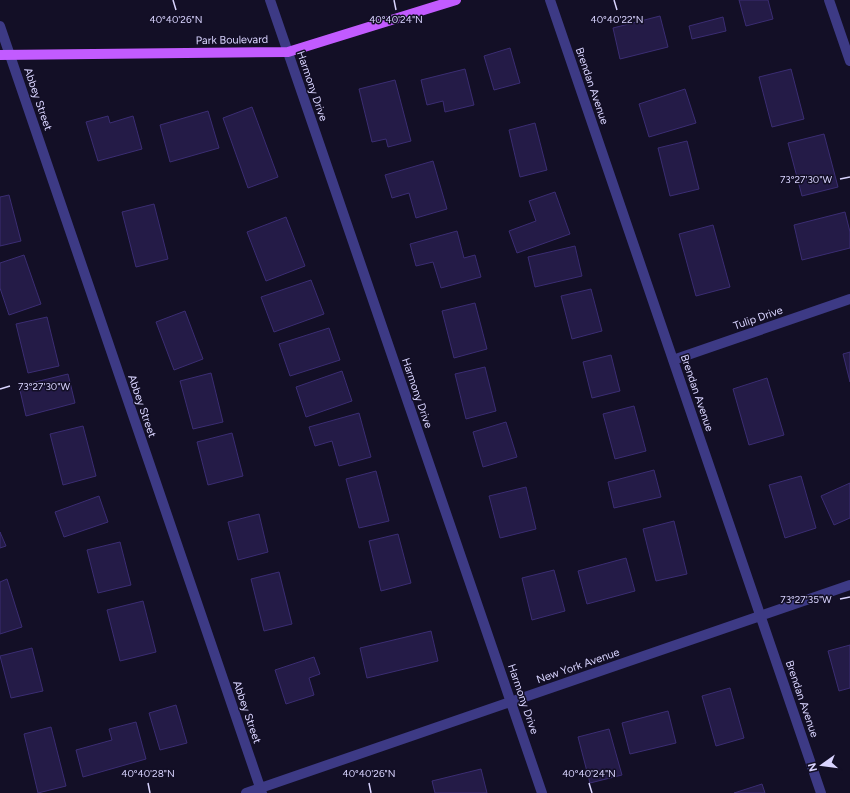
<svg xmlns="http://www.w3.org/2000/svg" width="850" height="793" viewBox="0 0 850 793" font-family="Figtree,sans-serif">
  <rect width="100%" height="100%" fill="#130f26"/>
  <path fill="#241b47" stroke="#3b2d73" d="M739 0H768L773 19 746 26Z
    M660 16 668 47 620 59 613 28Z
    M723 17 726 31 692 39 689 26Z
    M510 48 520 83 494 90 484 56Z
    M465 69 474 105 445 112 443 101 427 105 421 80Z
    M791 69 804 119 772 127 759 77Z
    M395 80 411 141 388 147 386 139 372 142 359 89Z
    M685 89 696 123 649 137 639 104Z
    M252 107 278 177 248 188 223 118Z
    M208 111 219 148 170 162 160 125Z
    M108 116 110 123 133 116 142 149 98 161 86 122Z
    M535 123 547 170 520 177 509 130Z
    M824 134 838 187 802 196 788 143Z
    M687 141 699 189 670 196 658 148Z
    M433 161 447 209 416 218 409 193 392 198 385 175Z
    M555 192 570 234 517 253 509 231 536 221 529 201Z
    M9 195 21 241 0 246V197Z
    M154 204 168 259 136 267 122 212Z
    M845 212 850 232V248L802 260 794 225Z
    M286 217 305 266 266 281 247 232Z
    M713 225 730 287 696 296 679 234Z
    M457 231 464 258 475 255 481 277 441 288 433 262 416 266 410 244Z
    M575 246 582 276 535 287 528 257Z
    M24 255 41 304 9 315 0 288V263Z
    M311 280 324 314 274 332 261 297Z
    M591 289 602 331 572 339 561 296Z
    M475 303 487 349 454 358 442 311Z
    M185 311 203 359 174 370 156 322Z
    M47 317 59 366 28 373 16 324Z
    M329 328 340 360 290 376 279 344Z
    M850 352V382L843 354Z
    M611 355 620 391 592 398 583 362Z
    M485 367 496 411 466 419 455 374Z
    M342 371 352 401 306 417 296 387Z
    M211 373 223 422 193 429 180 381Z
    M68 374 75 403 26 416 19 386Z
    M767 378 784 435 749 445 733 389Z
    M634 406 646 451 615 459 603 414Z
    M359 413 371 457 339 466 332 441 315 446 309 427Z
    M506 422 517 457 483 467 473 432Z
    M83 426 96 476 63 485 50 434Z
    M232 433 243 476 208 485 197 442Z
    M654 470 661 497 614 508 608 482Z
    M376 471 389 521 359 528 346 479Z
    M801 476 816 528 785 538 769 485Z
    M850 483V518L834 525 821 496Z
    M526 487 536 529 500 538 489 496Z
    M99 496 108 522 64 537 55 512Z
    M259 514 268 552 238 560 228 522Z
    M674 521 687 574 656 581 643 529Z
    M0 532 6 546 0 548Z
    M398 534 411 583 381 591 369 541Z
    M120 542 131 585 98 593 87 550Z
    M626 558 635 591 587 604 578 571Z
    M554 570 565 611 532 620 522 578Z
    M279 572 292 624 264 631 251 579Z
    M7 579 22 627 0 634V582Z
    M143 601 156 652 120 661 107 610Z
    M431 631 438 661 367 678 360 648Z
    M850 645V688L839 691 828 651Z
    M32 648 43 691 11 698 0 656Z
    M314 657 320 674 309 678 314 695 286 704 275 670Z
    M730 688 744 738 716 746 702 696Z
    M176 705 187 743 160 750 149 713Z
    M668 711 676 743 630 754 622 723Z
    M136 722 146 759 83 777 76 750 112 740 109 729Z
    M51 727 66 786 38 793 24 734Z
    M609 729 622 775 590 783 578 737Z
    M481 769 487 793H435L432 781Z
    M762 784 765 793H734Z"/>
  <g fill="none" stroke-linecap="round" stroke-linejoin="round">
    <path stroke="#3d3a85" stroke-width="10" d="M270 0 542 793
      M550 0 821 793
      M829 0 850 61
      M0 26 262 793
      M673 360 850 299
      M246 793 850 585"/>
    <path stroke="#c25bff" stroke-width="10" d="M0 55 288 52 456 0"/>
  </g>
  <path fill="none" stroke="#d9d4ff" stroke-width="1.5" d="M173 0 176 10M394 0 396 10M614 0 617 10M840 179 850 177M0 389 10 386M840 599 850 597M148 783 150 793M369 783 371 793M589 783 592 793"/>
  <g text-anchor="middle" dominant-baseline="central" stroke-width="3" stroke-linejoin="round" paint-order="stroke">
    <g font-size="11" fill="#d9d4ff" stroke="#130f26">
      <text transform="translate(232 40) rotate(-1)">Park Boulevard</text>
      <text transform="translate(312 86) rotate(71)">Harmony Drive</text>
      <text transform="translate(592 86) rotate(71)">Brendan Avenue</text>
      <text transform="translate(38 99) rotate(71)">Abbey Street</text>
      <text transform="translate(758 318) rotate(-19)">Tulip Drive</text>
      <text transform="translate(417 393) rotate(71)">Harmony Drive</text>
      <text transform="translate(697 393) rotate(71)">Brendan Avenue</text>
      <text transform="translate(142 406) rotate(71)">Abbey Street</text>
      <text transform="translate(578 666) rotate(-19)">New York Avenue</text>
      <text transform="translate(523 699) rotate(71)">Harmony Drive</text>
      <text transform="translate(802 699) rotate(71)">Brendan Avenue</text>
      <text transform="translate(247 712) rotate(71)">Abbey Street</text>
    </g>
  </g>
  <g font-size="10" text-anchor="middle" fill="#d9d4ff" stroke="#130f26" stroke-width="3" stroke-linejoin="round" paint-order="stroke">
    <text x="176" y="23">40°40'26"N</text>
    <text x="396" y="23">40°40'24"N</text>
    <text x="617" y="23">40°40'22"N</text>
    <text x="806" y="183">73°27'30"W</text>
    <text x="44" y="390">73°27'30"W</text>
    <text x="806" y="603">73°27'35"W</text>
    <text x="148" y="777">40°40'28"N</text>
    <text x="369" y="777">40°40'26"N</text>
    <text x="589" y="777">40°40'24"N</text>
  </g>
  <g transform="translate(822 765) rotate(256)" stroke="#130f26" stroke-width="3" paint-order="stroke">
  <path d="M0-3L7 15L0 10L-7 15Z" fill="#d9d4ff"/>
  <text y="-6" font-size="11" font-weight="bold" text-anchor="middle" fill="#d9d4ff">N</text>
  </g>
</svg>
